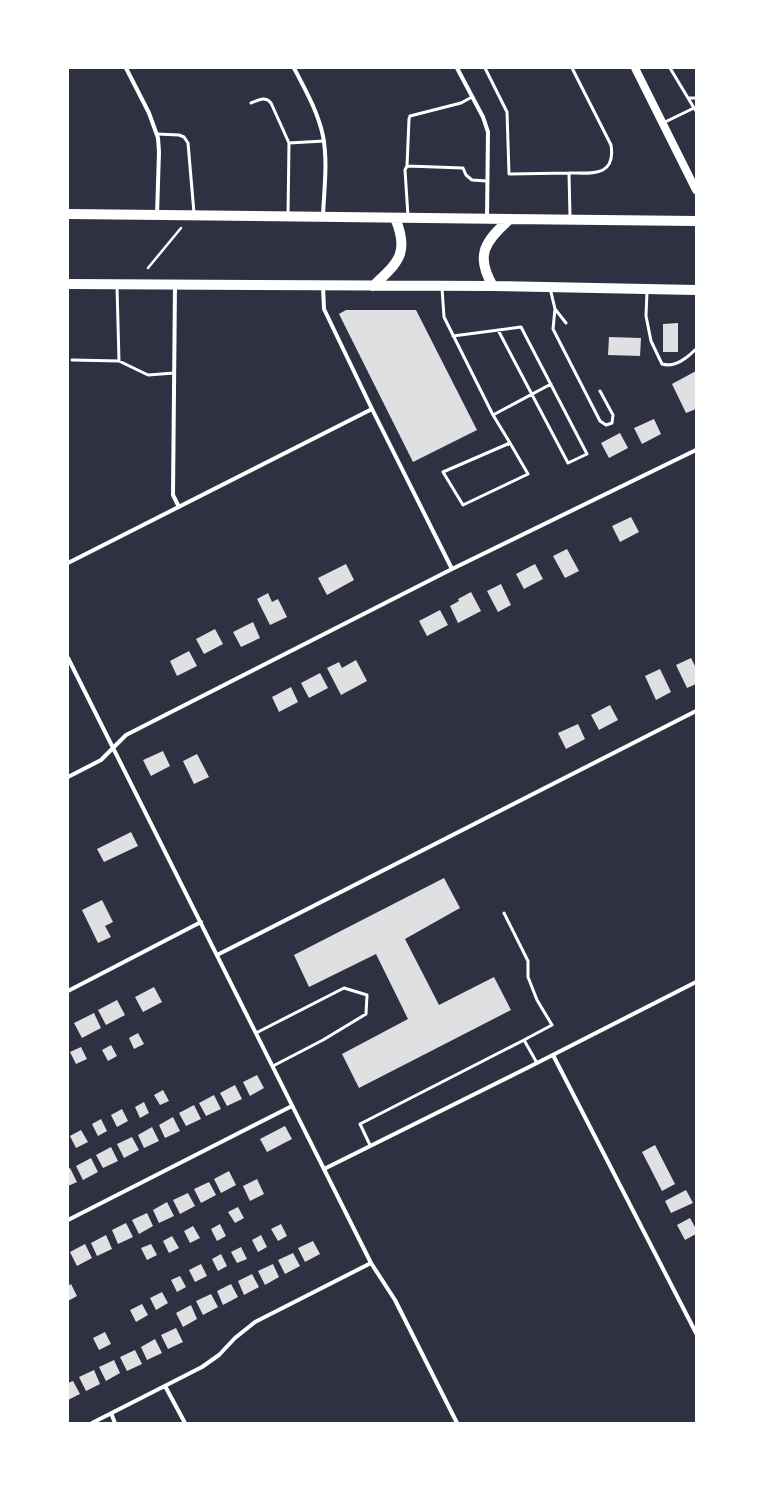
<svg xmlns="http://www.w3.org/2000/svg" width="764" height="1491" viewBox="0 0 764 1491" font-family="'Varela Round',sans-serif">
  <rect width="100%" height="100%" fill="#2d3142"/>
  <path fill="#e0e0e3" d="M346 310H416L477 430 413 462 339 314Z
    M678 323V352H663V324Z
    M609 337 641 338 640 356 608 355Z
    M696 371V409L686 413 672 384Z
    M654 419 661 434 642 444 634 428Z
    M620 433 628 448 609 458 601 443Z
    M631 517 639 532 620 542 612 526Z
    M567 549 579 571 565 578 553 556Z
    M346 564 354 580 327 595 318 578Z
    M535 564 543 579 524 589 516 574Z
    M501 584 511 605 498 612 487 591Z
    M471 592 481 611 458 623 450 606 459 601 458 599Z
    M268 593 272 602 278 599 287 617 270 625 257 599Z
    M440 610 448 625 427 636 419 621Z
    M253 622 260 638 241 647 233 632Z
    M215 629 223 644 204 654 196 639Z
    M189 651 197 666 177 676 170 661Z
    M691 658 696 668V684L687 688 676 665Z
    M356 660 367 681 341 695 327 668 339 662 342 668Z
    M660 669 671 692 656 700 645 676Z
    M320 673 328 688 309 698 301 683Z
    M291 687 298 702 279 712 272 697Z
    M610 705 618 720 599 730 591 715Z
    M578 724 585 739 566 749 558 733Z
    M163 751 170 766 151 776 143 760Z
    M197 754 209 777 194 784 183 761Z
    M131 832 138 846 104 862 97 849Z
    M444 878 460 908 405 939 439 1005 494 977 511 1010 359 1088 342 1054 408 1019 376 954 309 987 294 955Z
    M102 900 113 922 105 926 111 937 98 943 82 910Z
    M154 987 162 1002 143 1012 135 997Z
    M117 1000 125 1015 106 1025 98 1010Z
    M94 1013 101 1028 82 1038 74 1023Z
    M138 1033 144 1044 134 1049 129 1038Z
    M111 1045 117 1056 108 1061 102 1050Z
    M81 1047 87 1059 76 1064 70 1052Z
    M257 1075 264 1088 250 1096 243 1082Z
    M235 1085 242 1099 227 1106 220 1093Z
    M163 1090 169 1101 160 1105 154 1095Z
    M214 1095 221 1109 206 1116 199 1103Z
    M144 1102 149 1113 140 1118 135 1107Z
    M194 1105 201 1119 186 1126 179 1113Z
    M122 1109 128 1121 117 1127 111 1115Z
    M173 1117 180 1131 165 1138 159 1125Z
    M101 1119 107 1131 98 1136 92 1124Z
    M285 1126 292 1139 267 1152 260 1139Z
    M152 1127 159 1141 144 1148 138 1135Z
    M81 1130 88 1142 76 1148 70 1136Z
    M132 1137 139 1150 124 1158 117 1144Z
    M655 1145 675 1184 662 1191 642 1152Z
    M111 1147 118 1161 103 1168 96 1155Z
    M91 1158 98 1172 83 1180 76 1166Z
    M70 1168 77 1182 68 1186V1169Z
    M229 1171 236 1185 221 1193 214 1179Z
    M257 1179 264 1194 250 1201 243 1186Z
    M209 1182 216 1195 201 1203 194 1189Z
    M686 1190 693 1203 671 1213 665 1201Z
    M188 1193 195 1206 180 1214 173 1200Z
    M167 1202 174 1216 159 1223 153 1210Z
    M238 1207 244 1218 235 1223 228 1212Z
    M147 1213 153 1226 139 1234 132 1220Z
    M690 1218 696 1229V1234L685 1240 677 1225Z
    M126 1223 133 1237 118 1244 112 1230Z
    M220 1224 226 1236 217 1241 211 1229Z
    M281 1224 287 1236 278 1241 271 1229Z
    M193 1226 200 1238 190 1243 184 1231Z
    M106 1235 112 1249 97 1256 91 1243Z
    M261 1235 267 1247 258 1252 252 1240Z
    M172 1236 179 1248 169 1253 163 1241Z
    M313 1241 320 1254 305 1262 298 1248Z
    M85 1244 92 1258 77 1266 70 1252Z
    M151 1244 157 1255 147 1260 141 1248Z
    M241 1247 247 1259 237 1263 231 1252Z
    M293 1253 300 1266 285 1274 278 1260Z
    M221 1254 227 1266 218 1271 212 1259Z
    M201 1264 207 1276 195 1282 189 1270Z
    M273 1264 279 1277 265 1285 258 1271Z
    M252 1274 259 1287 244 1295 238 1281Z
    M180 1276 186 1287 177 1292 171 1280Z
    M71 1284 77 1296 68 1301V1286Z
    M231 1284 238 1297 223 1305 217 1291Z
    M162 1292 168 1303 156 1310 150 1298Z
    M211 1294 218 1307 203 1315 196 1301Z
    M142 1304 148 1315 136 1322 130 1310Z
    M191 1305 197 1319 183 1327 176 1313Z
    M176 1328 183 1342 168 1349 161 1335Z
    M105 1332 111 1344 99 1350 93 1338Z
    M155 1339 162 1353 147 1360 141 1347Z
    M135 1350 142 1364 127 1371 120 1357Z
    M114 1360 120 1373 106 1381 99 1367Z
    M94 1370 100 1384 86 1391 79 1377Z
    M73 1381 80 1394 68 1400V1383Z"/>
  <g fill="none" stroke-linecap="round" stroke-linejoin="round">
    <path stroke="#fff" stroke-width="2.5" d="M148 268 181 228"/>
    <path stroke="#fff" stroke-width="3" d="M485 68 507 112 509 174 569 173
      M670 68 694 108
      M688 98H696
      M251 103C259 100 265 96 271 103L289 143 288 215
      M663 123 694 108 696 111
      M157 134 179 135 184 137 188 143 194 213
      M289 143 324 141
      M407 166 409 119 410 116 461 103 472 97
      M408 216 405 170 407 166 463 168 466 175 472 180 487 181
      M570 217 569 173C592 173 616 177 611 145L572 68
      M117 287 119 361 148 375 174 373
      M442 288 444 317 493 415 510 443 443 472 463 505 528 474 510 443
      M550 288 555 309 553 329 600 421 606 425 612 423 613 415 600 391
      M647 291 646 316 651 341 662 364C675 368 687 358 696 349
      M555 309 566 323
      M453 336 521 327 587 454 568 463 498 330
      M72 360 119 361
      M493 415 551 384
      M504 913 528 961V977L537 1000 552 1025 524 1040 537 1063
      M256 1033 344 988 367 995 366 1014 323 1040 273 1066
      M370 1145 360 1124 524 1040"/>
    <path stroke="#fff" stroke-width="4" d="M126 68 149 113 158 138 159 152 157 215
      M294 68C305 89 318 112 323 136 328 162 324 190 323 216
      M457 68 483 117 488 132 487 217
      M175 285 173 495 179 507
      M323 286 324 309 372 409 452 569
      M68 563 372 409
      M68 658 371 1263 395 1300 457 1423
      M68 777 101 760 126 735 452 569 696 450
      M217 955 696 711
      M68 991 201 922
      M553 1055 696 1333
      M324 1169 537 1063 696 982
      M68 1220 292 1106
      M165 1386 185 1423
      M111 1413 115 1423
      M92 1423 202 1367 219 1355 235 1338 255 1322 371 1263"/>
    <path stroke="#fff" stroke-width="8" d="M635 68 696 190"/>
    <path stroke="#fff" stroke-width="10" d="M68 214 696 221
      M68 284 493 286 696 290
      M373 286C398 263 410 253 395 218
      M493 286C474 255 486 240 510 219"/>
  </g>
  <rect width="764" height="1491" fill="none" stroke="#ffffff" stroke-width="138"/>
</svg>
